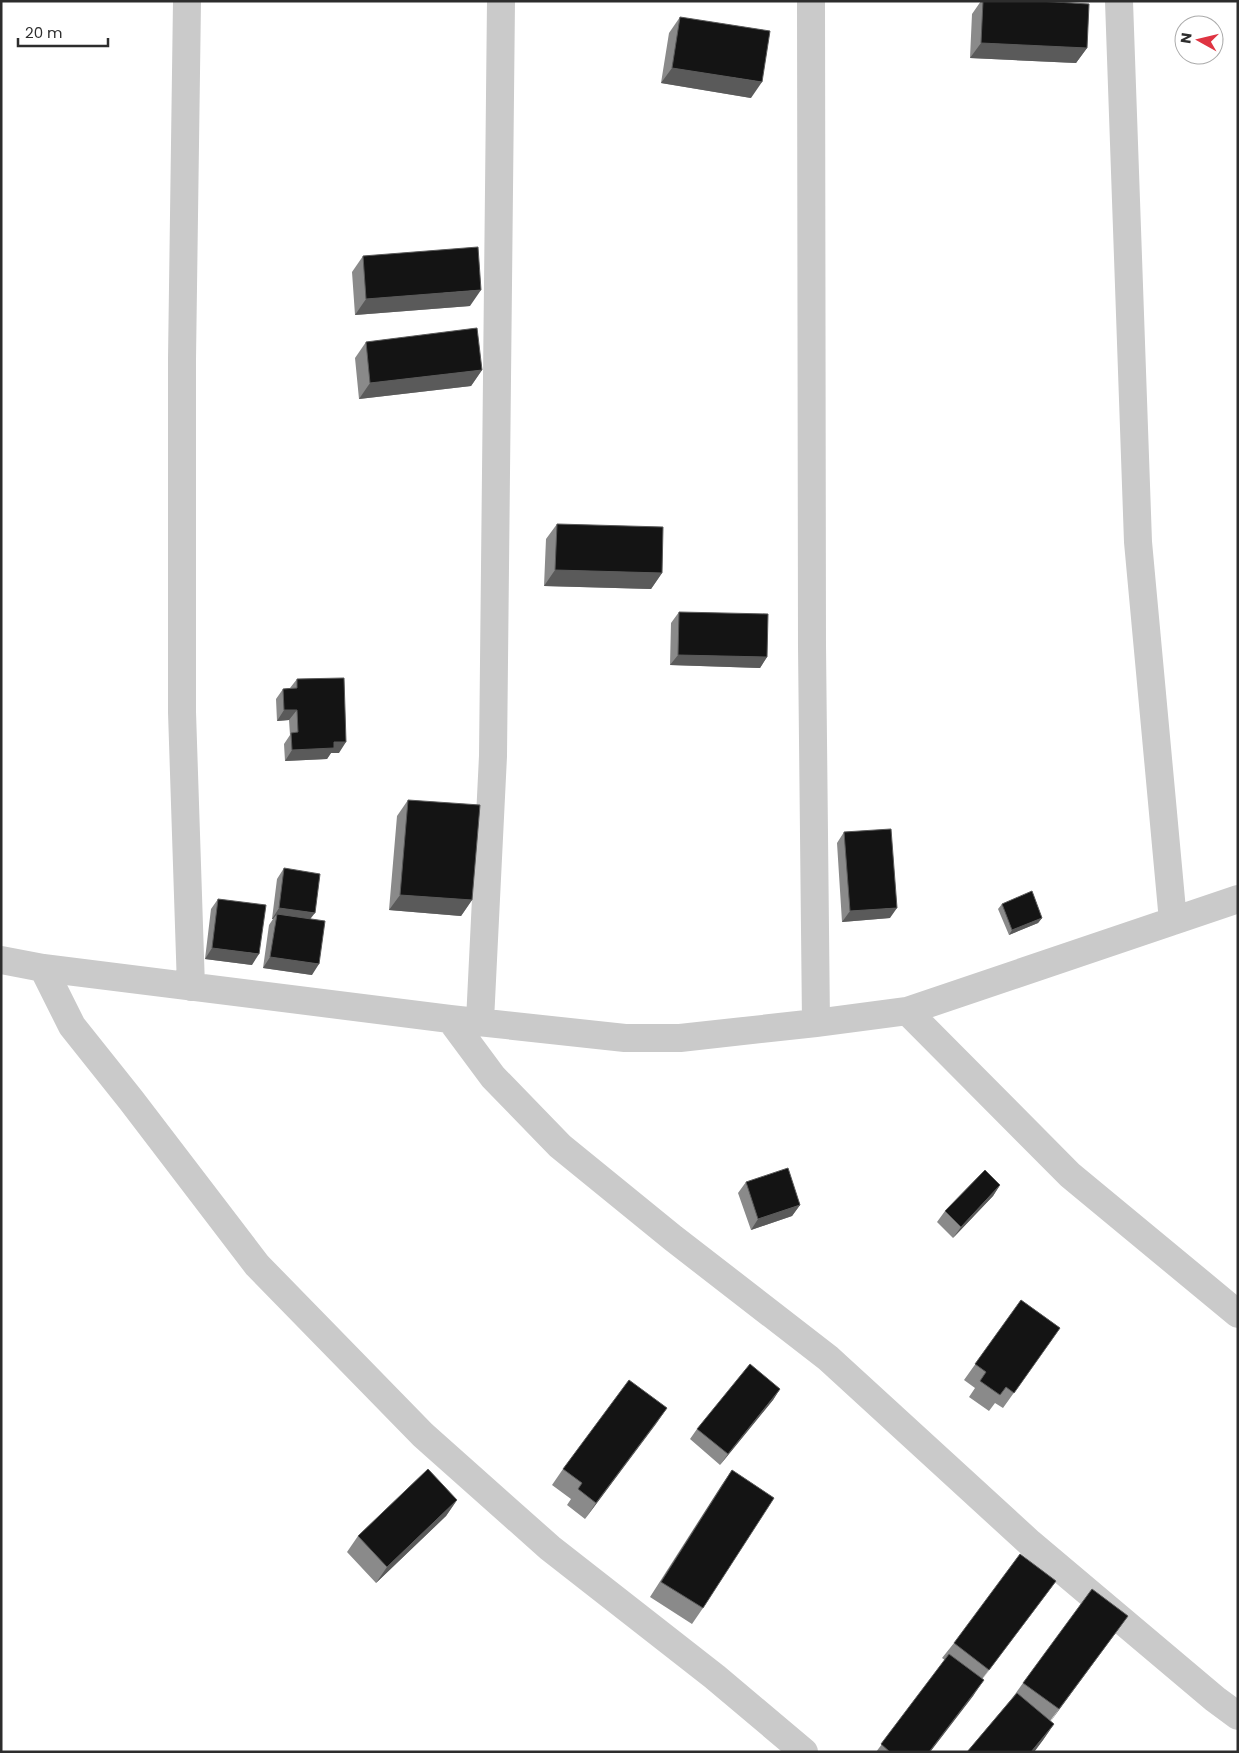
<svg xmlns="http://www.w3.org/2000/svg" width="1239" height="1753" viewBox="0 0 1239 1753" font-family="Poppins,sans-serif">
  <rect width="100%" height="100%" fill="#fff"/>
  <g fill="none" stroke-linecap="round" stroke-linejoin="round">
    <path stroke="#cacaca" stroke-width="28" d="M187 1 182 359V712L191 987
      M811 1 812 646 816 1023
      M1119 1 1138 542 1173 921
      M1 960 43 968 450 1019 625 1038H680L816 1023 907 1011 1238 899
      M43 968 72 1026 131 1100 257 1265 423 1435 550 1548 715 1677 804 1752
      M907 1011 1070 1175 1238 1314
      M450 1019 493 1077 560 1146 673 1238 828 1358 1030 1543 1215 1699 1238 1716
      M480 1021 493 756 501 1"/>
  </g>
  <path fill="#8a8a8a" d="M981 1H1038L1087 48 1076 63 970 58 972 14Z
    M680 17 751 98 661 83 669 33Z
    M363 256 470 306 355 315 352 272Z
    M366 342 482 370 471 386 359 399 355 358Z
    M557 524 662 573 651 589 544 586 546 539Z
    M679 612 767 657 760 668 670 665 671 623Z
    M297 679 339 753H331L327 759 285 761 284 744 290 735 289 720 277 721 276 699 283 689 290 688Z
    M408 800 472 900 461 916 389 910 397 816Z
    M844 832 890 918 842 922 837 843Z
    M284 868 310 919 312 975 263 968 269 925 273 919H272L277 879Z
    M218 899 252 965 205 959 211 909Z
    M1002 904 1042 918 1038 923 1009 935 998 909Z
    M746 1182 800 1205 792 1216 751 1230 738 1193Z
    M1000 1185 993 1196 953 1238 937 1222 945 1211Z
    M1021 1300 1060 1328 1003 1408 995 1403 989 1411 969 1397 975 1388 964 1380Z
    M780 1389 773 1400 720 1465 690 1439 697 1429Z
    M667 1408 585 1519 567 1505 571 1499 552 1485 563 1469Z
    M732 1470 703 1608 692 1624 650 1597 721 1486Z
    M457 1500 446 1516 376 1583 347 1552 358 1536Z
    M1056 1581 982 1679 973 1696 930 1752H876L945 1660 942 1658 954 1643Z
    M1128 1616 1050 1721 1054 1724 1043 1740 1034 1752H967L1013 1697 1023 1683Z"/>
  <path fill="#5a5a5a" d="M981 43 1087 48 1076 63 970 58Z
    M672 68 762 82 751 98 661 83Z
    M481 290 470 306 355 315 366 299Z
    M482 370 471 386 359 399 370 383Z
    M555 570 662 573 651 589 544 586Z
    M678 655 767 657 760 668 670 665Z
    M284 710H297L289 720 277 721Z
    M334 742H346L339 753H331L327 759 285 761 292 750Z
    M400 895 472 900 461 916 389 910Z
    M279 908 315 913 307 923 277 914 273 919H272Z
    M897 908 890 918 842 922 850 911Z
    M1042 918 1038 923 1009 935 1012 930Z
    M212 948 259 954 252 965 205 959Z
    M270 957 319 964 312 975 263 968Z
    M1000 1185 993 1196 953 1238 961 1227Z
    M800 1205 792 1216 751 1230 758 1219Z
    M780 1389 773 1400 720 1465 728 1454Z
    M667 1408 656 1424 585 1519 596 1503Z
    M457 1500 446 1516 376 1583 387 1567Z
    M1056 1581 1045 1596 978 1685 989 1670Z
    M1128 1616 1117 1631 1048 1725 1059 1709Z
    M984 1680 973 1696 930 1752H929Z
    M1054 1724 1043 1740 1034 1752H1031Z"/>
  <path fill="#141414" stroke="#5a5a5a" d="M983 1H1038L1089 4 1087 48 981 43Z
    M680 17 770 31 762 82 672 68Z
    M478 247 481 290 366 299 363 256Z
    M477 328 482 370 370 383 366 342Z
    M557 524 663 527 662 573 555 570Z
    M679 612 768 614 767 657 678 655Z
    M344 678 346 742H334V748L292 750 291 733 298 732 297 710H284L283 689 297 688V679Z
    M408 800 480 805 472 900 400 895Z
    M891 829 897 908 850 911 844 832Z
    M284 868 320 874 315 913 279 908Z
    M1032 891 1042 918 1012 930 1002 904Z
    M218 899 266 905 259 954 212 948Z
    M277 914 325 921 319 964 270 957Z
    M788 1168 800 1205 758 1219 746 1182Z
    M985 1170 1000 1185 961 1227 945 1211Z
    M1021 1300 1060 1328 1014 1393 1006 1387 1000 1395 980 1381 986 1372 975 1364Z
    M750 1364 780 1389 728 1454 697 1429Z
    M629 1380 667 1408 596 1503 578 1489 582 1483 563 1469Z
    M428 1469 457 1500 387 1567 358 1536Z
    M732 1470 774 1498 703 1608 661 1582Z
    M1020 1554 1056 1581 989 1670 954 1643Z
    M1092 1589 1128 1616 1059 1709 1023 1683Z
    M949 1654 984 1680 929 1752H890L881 1744Z
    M1017 1693 1054 1724 1031 1752H967Z"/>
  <rect width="1239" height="1753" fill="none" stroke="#2d2d2d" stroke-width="5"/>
  <g transform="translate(1199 40) rotate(278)"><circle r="24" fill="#ffffff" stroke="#ababab"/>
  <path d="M0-4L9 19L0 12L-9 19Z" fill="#df3442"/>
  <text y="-8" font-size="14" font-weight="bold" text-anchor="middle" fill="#2d2d2d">N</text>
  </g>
  <path d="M18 38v8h90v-8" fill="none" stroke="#2d2d2d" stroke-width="2.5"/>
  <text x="25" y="38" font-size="15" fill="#2d2d2d" stroke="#ffffff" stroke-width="4" paint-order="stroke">20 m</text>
</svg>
